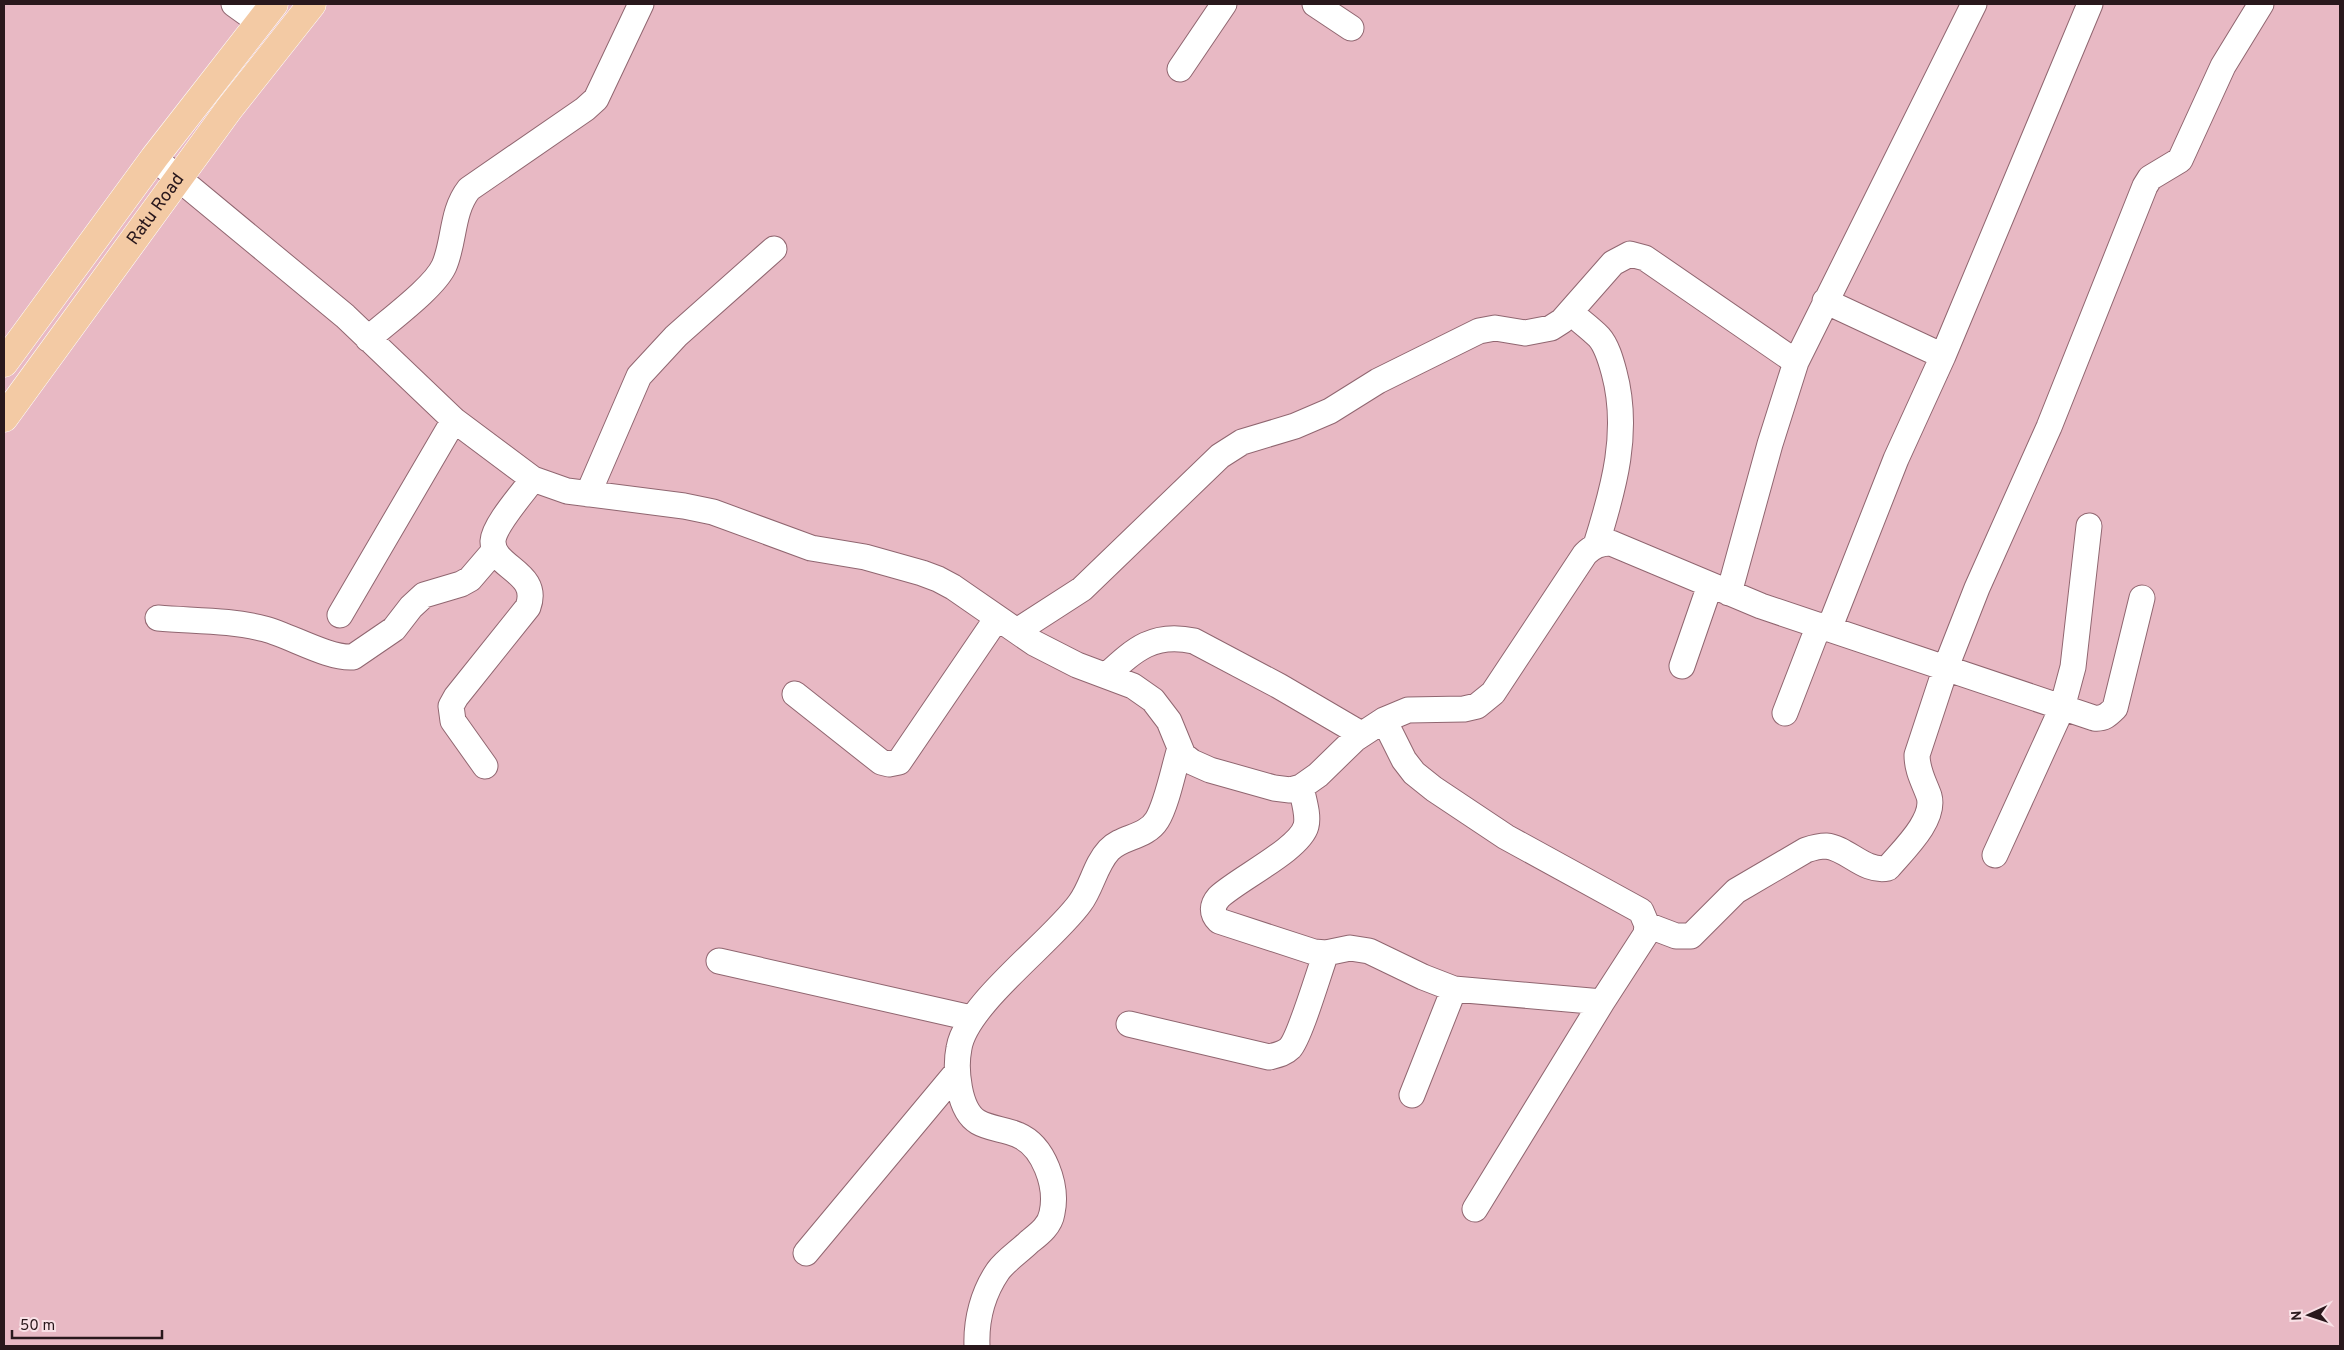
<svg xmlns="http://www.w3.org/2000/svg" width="2344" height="1350" viewBox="0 0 2344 1350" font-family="Overpass,sans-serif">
  <rect width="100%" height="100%" fill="#e8b9c4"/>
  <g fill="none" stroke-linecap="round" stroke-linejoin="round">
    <defs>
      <path id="minor" d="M234 4 259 22
        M1315 4 1351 28
        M1180 69 1224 4
        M154 158 345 316 454 420 533 479 567 491 684 506 713 512 811 548 865 557 922 573 938 579 953 587 1034 643 1077 665 1133 686 1153 700 1169 721 1183 755 1192 762 1210 770 1274 788 1290 790 1301 787 1318 775 1355 739 1384 720 1408 710 1464 709 1477 706 1493 693 1585 554C1593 546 1600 543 1611 543L1761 606 2094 718C2104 719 2108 715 2115 708L2142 598
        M1825 301 1943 356
        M1570 312C1579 320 1590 328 1599 337 1607 346 1611 361 1614 372 1630 431 1614 488 1596 545
        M368 339C388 321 434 288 444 266 455 241 451 212 469 189L585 109 596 99 641 4
        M588 494 639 376 676 336 774 249
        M1729 593 1770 444 1796 362 1974 4
        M340 615 454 420
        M158 618C194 621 231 620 265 629 291 636 329 659 353 657L394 629 411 607 424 595 461 584 470 579 494 551
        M1829 629 1896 459 1943 356 2090 4
        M1017 631 1082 589 1220 456 1242 442 1295 426 1330 411 1378 381 1479 331 1495 328 1525 333 1551 328 1562 321 1613 263 1630 254 1645 258 1796 362
        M1682 666 1710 585
        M1107 675C1135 649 1154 632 1194 641L1279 686 1361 734
        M795 694 881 762 889 764 899 762 997 618
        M1785 713 1819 625
        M1384 720 1404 760 1414 773 1434 789 1506 837 1641 911 1647 925 1646 934 1602 1002 1475 1209
        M485 766 453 721 451 706 456 697 528 607C541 572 492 568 493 541 494 525 523 493 533 479
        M1301 787C1303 798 1309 815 1306 826 1300 849 1238 879 1219 897 1212 905 1211 913 1219 921L1314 952 1326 953 1350 948 1369 951 1423 977 1454 989 1602 1002
        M1995 855 2062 708 2073 667 2089 526
        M1647 925 1676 936H1691L1736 891 1806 850C1812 848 1819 846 1826 846 1848 848 1864 873 1888 868 1902 851 1936 820 1929 796 1924 782 1917 771 1917 755L1946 667 1977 588 2049 427 2145 186 2150 178 2180 160 2223 66 2261 4
        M719 961 971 1018
        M1129 1024 1269 1057C1277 1055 1284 1054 1290 1048 1300 1037 1319 972 1326 953
        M1412 1095 1454 989
        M806 1253 957 1072
        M977 1346C976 1320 983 1293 998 1271 1006 1260 1020 1251 1029 1242 1039 1234 1050 1226 1052 1213 1058 1186 1044 1146 1018 1135 1005 1129 990 1129 978 1122 958 1110 955 1068 959 1048 966 1004 1052 942 1080 903 1092 887 1095 865 1109 850 1122 836 1146 838 1157 820 1167 804 1174 767 1180 748"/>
      <g id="major">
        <path d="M4 363 154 158 274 4"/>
        <path id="s1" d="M4 418 229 109 312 4"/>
      </g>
    </defs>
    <use href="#minor" stroke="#906670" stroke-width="27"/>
    <use href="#major" stroke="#fff" stroke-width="29"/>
    <use href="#minor" stroke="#fff" stroke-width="25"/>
    <use href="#major" stroke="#f3caa4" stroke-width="28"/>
  </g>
  <g text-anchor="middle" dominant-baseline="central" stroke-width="5" stroke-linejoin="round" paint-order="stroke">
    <g font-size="18" fill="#29181c" stroke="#f9e1e6">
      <text stroke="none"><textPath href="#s1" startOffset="258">Ratu Road</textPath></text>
    </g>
  </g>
  <rect width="2344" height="1350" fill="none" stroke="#29181c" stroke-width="10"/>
  <g transform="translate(2309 1315) rotate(267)" stroke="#f9e1e6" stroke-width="4" paint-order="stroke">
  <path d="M0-4L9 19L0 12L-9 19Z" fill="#29181c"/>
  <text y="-8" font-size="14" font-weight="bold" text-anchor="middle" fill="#29181c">N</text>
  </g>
  <path d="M12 1330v8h150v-8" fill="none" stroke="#29181c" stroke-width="2.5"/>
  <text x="20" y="1330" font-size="15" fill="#29181c" stroke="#f9e1e6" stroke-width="4" paint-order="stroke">50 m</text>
</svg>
